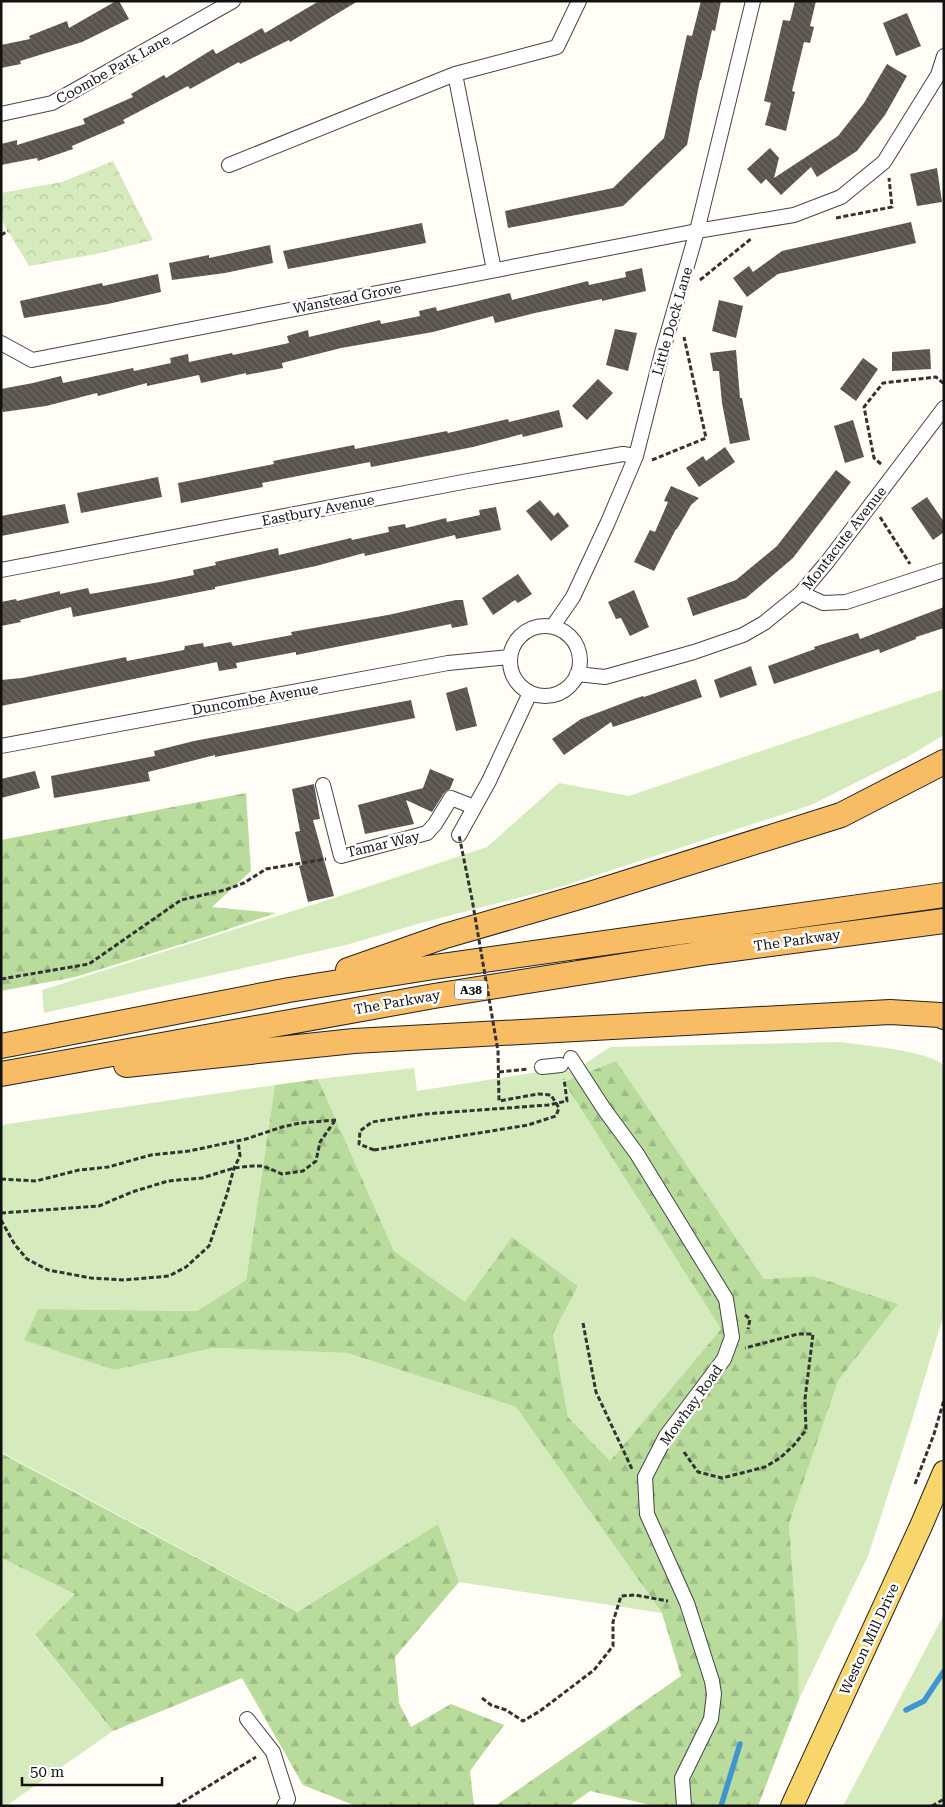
<svg xmlns="http://www.w3.org/2000/svg" width="945" height="1807" viewBox="0 0 945 1807" font-family="'Roboto Serif',serif">
  <defs>
    <pattern id="forest-firs" width="22" height="20" patternUnits="userSpaceOnUse" patternTransform="scale(1.25)"><rect width="22" height="20" fill="#b9dc9c"/><path d="M5 1l3.5 6h-7zM16 11l3.5 6h-7z" fill="#9ebc85"/></pattern>
    <pattern id="park-crowns" width="20" height="18" patternUnits="userSpaceOnUse" patternTransform="scale(1.25)"><rect width="20" height="18" fill="#d5ebbd"/><path d="M2 6a3 3 0 1 1 6 0M12 15a3 3 0 1 1 6 0" fill="none" stroke="#b6c8a1"/></pattern>
    <pattern id="building-back-hatch" width="6" height="6" patternUnits="userSpaceOnUse" patternTransform="scale(1.25)"><rect width="6" height="6" fill="#5a524d"/><path d="M-1 5l2 2M0 0l6 6M5-1l2 2" fill="none" stroke="#6d6662"/></pattern>
  </defs>
  <rect width="100%" height="100%" fill="#fffdf5"/>
  <path fill="#d5ebbd" d="M944 689V735L907 757 811 805 560 887 421 923 346 945 44 1013 42 990 328 900 487 847 559 783 629 796Z
    M840 1042C860 1045 933 1051 944 1066V1314L908 1433 868 1556 799 1699 798 1645 789 1524 838 1381 898 1304 813 1276 764 1279 616 1062 565 1082 721 1329 610 1461 568 1417 553 1334 578 1286 512 1237 465 1303 394 1251 318 1079 414 1068 417 1091 564 1068 571 1073 610 1047Z
    M275 1085 246 1280 197 1311 38 1309 115 1370 213 1348 347 1353 516 1407 662 1613 459 1582 438 1524 299 1612 1 1452V1125Z
    M1 1558 75 1594 35 1636 113 1731 6 1806H1Z
    M944 1614V1806H843L940 1622Z"/>
  <path fill="url(#forest-firs)" d="M246 793 251 871 212 907 276 913 208 936 75 977 1 991V840Z
    M616 1061 764 1279 813 1276 898 1304 838 1381 789 1524 798 1645 799 1699 758 1806H655L590 1791 569 1806H495L681 1676 662 1613 516 1407 347 1353 213 1348 115 1370 24 1340 38 1309 197 1311 246 1280 275 1085 318 1079 394 1251 465 1302 512 1237 578 1286 553 1334 568 1417 610 1461 721 1329 564 1082Z
    M1 1453 298 1612 438 1524 459 1582 395 1657 399 1703 411 1727 451 1704 504 1725 470 1771 474 1806H356L303 1785 242 1678 113 1731 35 1635 75 1594 1 1558Z"/>
  <path fill="url(#park-crowns)" d="M113 161 153 240 96 254 29 266 1 219V193L62 182Z"/>
  <g fill="none" stroke-linecap="round" stroke-linejoin="round">
    <path stroke="#3f96cf" stroke-width="5.5" d="M906 1710 924 1701 944 1671
      M721 1806 740 1744"/>
  </g>
  <path fill="url(#building-back-hatch)" d="M116 1H119L129 19 82 42 20 61 21 64 1 68V45L30 39 29 36 67 21 69 28Z
    M319 1H358L290 42 289 40 240 64 239 62 190 89 188 86 123 120 125 123 72 146 73 149 38 161 37 158 1 165V144L17 140V145L85 124 83 119 133 97 131 94 164 75 166 78 213 49 216 54 262 28 265 33Z
    M701 1H721L715 31 712 30 701 80H700L687 145 623 206 508 228 505 211 613 188 664 138 687 35 692 36Z
    M795 1H816L810 26 814 27 810 43 804 42 792 91 795 92 786 131 765 125 771 103 764 101 783 20 790 21Z
    M907 13 921 46 896 56 883 23Z
    M887 64 907 76 885 115 857 151 817 177 811 167 781 195 766 179 761 184 747 169 770 148 779 158 774 178 838 136 864 103Z
    M937 168 942 202 917 206 910 174Z
    M911 222 916 243 778 274 747 297 733 278 749 266 753 272 782 251Z
    M422 223 426 243 288 269 283 251Z
    M270 245 273 263 225 273 172 280 169 263 209 255V258Z
    M642 268 646 291 602 301V299L535 313 495 323 493 316 433 332 341 348 282 363 283 368 246 375V373L201 383 199 375 147 386V383L98 396 97 393 46 406 3 412 1 404V389L33 383 61 376 63 383 133 368 134 371 171 363 170 358 188 354 189 362 232 353 233 355 289 343 287 336 308 330 309 337 380 320 381 324 420 316 419 311 436 307 437 311 510 293 512 300 588 281 589 285 626 277 625 272Z
    M158 274 161 292 108 304 24 318 20 301 102 283 103 286Z
    M719 300 743 306 736 338 712 331Z
    M615 329 637 333 628 371 606 365Z
    M930 349 931 369 892 371V352Z
    M736 350 740 398H742L750 440 730 444 722 403 719 371H713L710 353Z
    M863 358 878 369 856 401 840 389Z
    M598 379 613 393 587 420 572 406Z
    M559 410 563 427 523 437 522 434 473 447 371 467 370 462 262 483 263 487 181 503 178 483 274 464 273 461 354 445 355 449 447 431 448 433 508 419 509 422Z
    M853 420 864 457 845 463 834 426Z
    M725 447 735 462 699 487 686 468 703 456 706 461Z
    M836 470 851 482 793 558 746 598 693 616 687 598 736 580 777 546Z
    M158 477 162 497 81 513 77 493Z
    M671 486 699 498 691 505 677 529H676L654 571 634 562 650 530 655 532 668 502 664 501Z
    M927 497 944 522V532L933 540 911 508Z
    M540 500 554 516 558 512 569 526 551 541 526 511Z
    M65 504 69 523 1 536V516Z
    M496 507 501 530 456 539 455 535 365 556 364 553 316 566 215 587V589L73 617 71 607 20 620 21 622 1 626V602L16 599 17 601 60 591V594L88 588 90 594 160 582 194 575 193 570 216 565 215 562 278 548 279 555 351 538 352 540 389 532 388 527 405 524 406 528 446 518 447 522 480 515 479 510Z
    M518 574 532 594 518 603 515 600 493 615 482 598Z
    M634 590 649 627 630 636 621 618 616 619 608 602Z
    M456 600H463L468 625 452 628 451 624 296 655V652L236 663 237 668 219 671 217 662 1 706V680L22 678 126 657 127 661 184 650 185 646 203 643 204 647 231 642 233 646 292 635 291 632 388 615Z
    M944 607V628L916 637V639L880 653 879 649 774 684 768 666 815 649 814 647 858 633 860 639Z
    M751 666 757 685 720 698 714 680Z
    M696 679 702 697 613 727 611 722 564 755 552 739 581 719 634 699 643 696 644 697Z
    M467 687 477 726 456 731 446 693Z
    M411 700 415 718 215 757V755L148 772 150 781 54 798 51 776 155 756 154 751 194 741Z
    M430 769 454 779 450 789 444 793 432 812 406 800 414 824 365 834 358 805 423 788Z
    M35 771 40 788 1 798V779Z
    M314 784 320 819 313 820 334 896 308 902 299 866 302 865 295 832 300 831 292 789Z"/>
  <g fill="none" stroke-linecap="round" stroke-linejoin="round">
    <defs>
      <path id="minor" d="M455 74 494 270
        M1 114 52 103 233 1
        M229 165 455 74 557 47 579 1
        M1 343 32 360 697 231 794 215 841 197 884 162 938 75 944 56
        M1 570 468 481 623 454 636 456
        M801 593 823 603 846 602 944 570
        M553 626 573 597 608 522 636 456 662 353 697 231 753 1
        M510 661a35 35 0 1 1 70 0a35 35 0 1 1-70 0Z
        M577 674 605 677 694 652 743 635 764 623 801 593 828 561 944 408
        M1 746 448 663 510 657
        M323 785 341 856 427 833 435 824 451 798 474 807
        M459 835 489 781 530 693
        M571 1058 604 1109 637 1154 726 1299 732 1337 724 1359 666 1436 645 1477 647 1514 687 1603 712 1681 714 1694 711 1719 682 1778 684 1806
        M542 1067 561 1065
        M247 1719 273 1752 288 1799 284 1806"/>
      <path id="primary" d="M792 1806 921 1526 944 1472"/>
      <path id="trunk" d="M348 970 445 936 593 893 841 815 944 762
        M1 1046 289 990 434 967 944 895
        M126 1065 354 1041 890 1012 940 1015 944 1017
        M1 1074 434 996 710 952 944 921"/>
    </defs>
    <use href="#minor" stroke="#444" stroke-width="16"/>
    <use href="#primary" stroke="#222" stroke-width="24"/>
    <use href="#trunk" stroke="#222" stroke-width="26"/>
    <path stroke="#333" stroke-width="3" stroke-dasharray="5 2.5" stroke-linecap="butt" d="M836 218 892 207 889 178
      M1 235 8 231
      M700 280 752 238
      M652 460 706 438 684 337
      M881 464 874 458 864 407 883 383 936 377 944 384
      M880 517 910 564
      M1 979 89 964 181 900 225 890 244 883 266 869 326 859
      M499 1072 528 1069
      M374 1150 359 1144 360 1131 372 1122 425 1114 548 1105 567 1101 564 1079
      M1 1179 36 1181 79 1170 108 1167 151 1155 189 1151 246 1139 282 1127 300 1123 336 1120
      M1 1213 99 1206 132 1192 168 1181 202 1178 234 1168 252 1166H263L282 1174 303 1171 316 1161 320 1142 336 1119
      M1 1220 15 1245 27 1259 48 1270 91 1278 124 1280 169 1276 186 1267 209 1246 227 1194 234 1168 240 1156 238 1141
      M745 1315 750 1319 748 1329
      M583 1323 596 1392 632 1469
      M684 1452 698 1472 722 1478 765 1467 780 1458 794 1445 806 1430 805 1399 813 1334H798L745 1348
      M915 1484 934 1434 944 1400
      M482 1698 491 1705 506 1710 523 1721 540 1711 594 1670 613 1646V1622L621 1596 635 1595 668 1601
      M176 1806 256 1757
      M932 1806 944 1799"/>
    <use href="#minor" stroke="#fff" stroke-width="14"/>
    <use href="#primary" stroke="#f9d66b" stroke-width="22"/>
    <use href="#trunk" stroke="#f7bc64" stroke-width="24"/>
    <path stroke="#333" stroke-width="3" stroke-dasharray="5 2.5" stroke-linecap="butt" d="M374 1150 528 1125 556 1116 559 1108 551 1095 538 1094 499 1101 498 1051 472 899 459 835"/>
  </g>
  <g text-anchor="middle" dominant-baseline="central" stroke-width="5" stroke-linejoin="round" paint-order="stroke">
    <rect fill="#fff" stroke="#585858" stroke-width="1" x="455" y="980.5" width="32" height="19" rx="4"/>
    <g font-size="12" font-weight="bold" fill="#111">
      <text x="471" y="990">A38</text>
    </g>
    <g font-size="14" fill="#111" stroke="#fff">
      <text transform="translate(113 69) rotate(-29)">Coombe Park Lane</text>
      <text transform="translate(347 298) rotate(-11)">Wanstead Grove</text>
      <text transform="translate(672 321) rotate(-74)">Little Dock Lane</text>
      <text transform="translate(318 510) rotate(-11)">Eastbury Avenue</text>
      <text transform="translate(844 538) rotate(-52)">Montacute Avenue</text>
      <text transform="translate(255 699) rotate(-10)">Duncombe Avenue</text>
      <text transform="translate(383 844) rotate(-13)">Tamar Way</text>
      <text transform="translate(797 940) rotate(-8)">The Parkway</text>
      <text transform="translate(397 1002) rotate(-10)">The Parkway</text>
      <text transform="translate(691 1405) rotate(-54)">Mowhay Road</text>
      <text transform="translate(869 1639) rotate(-65)">Weston Mill Drive</text>
    </g>
  </g>
  <rect width="945" height="1807" fill="none" stroke="#111111" stroke-width="5"/>
  <path d="M22 1777v8h140v-8" fill="none" stroke="#111111" stroke-width="2.5"/>
  <text x="30" y="1777" font-size="15" fill="#111111" stroke="#ffffff" stroke-width="4" paint-order="stroke">50 m</text>
</svg>
